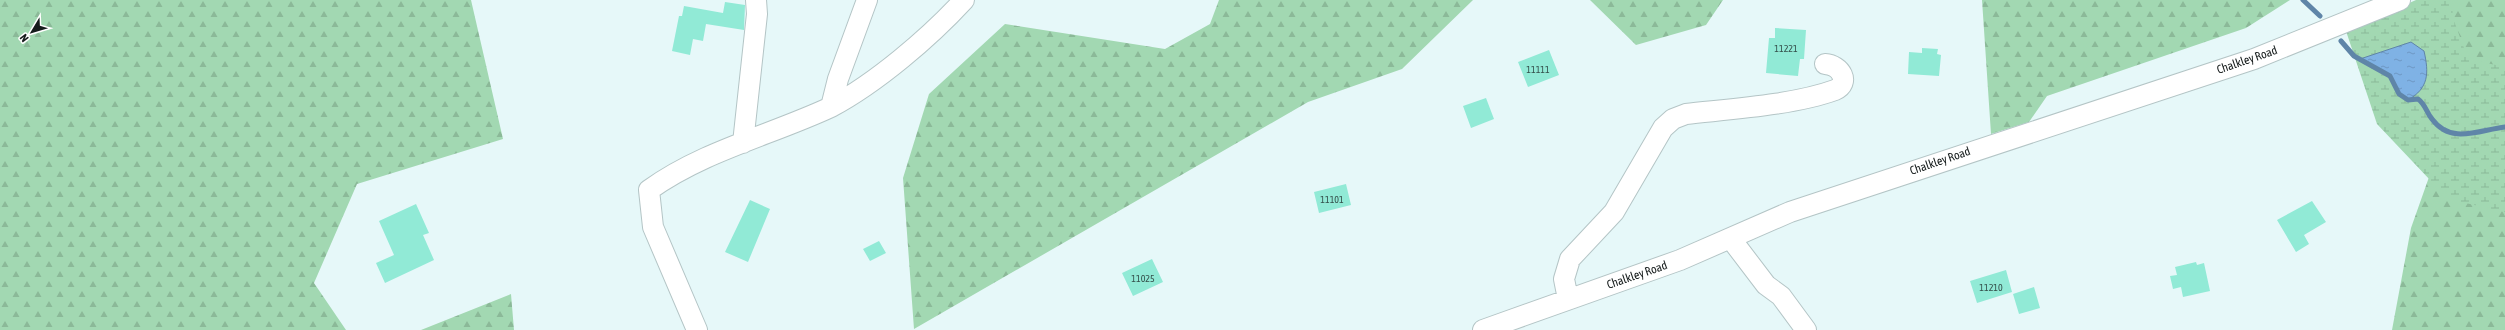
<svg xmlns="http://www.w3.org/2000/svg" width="2505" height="330" viewBox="0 0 2505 330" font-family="'Asap Condensed',sans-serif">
  <defs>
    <pattern id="forest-firs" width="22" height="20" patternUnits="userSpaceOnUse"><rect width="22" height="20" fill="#a2d8b2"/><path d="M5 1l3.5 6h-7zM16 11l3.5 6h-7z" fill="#8bb998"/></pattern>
    <pattern id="wetland-marsh" width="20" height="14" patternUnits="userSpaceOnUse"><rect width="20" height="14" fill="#a2d8b2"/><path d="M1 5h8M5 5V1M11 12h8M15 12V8" fill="none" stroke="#8bb998"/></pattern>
    <pattern id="water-ripples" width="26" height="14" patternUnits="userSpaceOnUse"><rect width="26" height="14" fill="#7fb2e5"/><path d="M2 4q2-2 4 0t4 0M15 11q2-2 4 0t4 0" fill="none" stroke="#6d98c4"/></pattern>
  </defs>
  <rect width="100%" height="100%" fill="#e6f8f9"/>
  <path fill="url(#forest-firs)" d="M0 0H471L503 139 357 184 314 283 346 330H0Z
    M1219 0H1473L1402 69 1308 102 914 329 903 178 929 94 1005 24 1165 49 1210 24Z
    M1590 0H1723L1706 25 1636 45Z
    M1982 0H2290L2246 28 2047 96 2029 122 1991 134Z
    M2445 0H2505V85L2440 60Z
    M2434 163 2505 190V330H2392L2411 228Z
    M511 294 514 330H421Z"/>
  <path fill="url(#wetland-marsh)" d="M2416 0H2452L2453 18 2468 59 2505 67V212L2448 199 2377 124 2346 31Z"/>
  <path fill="url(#water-ripples)" stroke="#5f85a8" d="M2411 42 2424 51C2429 73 2429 88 2408 100L2399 94 2390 76 2360 59Z"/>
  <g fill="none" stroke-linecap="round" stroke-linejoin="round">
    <path stroke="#5f85a8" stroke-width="5" d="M2303 0 2320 16
      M2341 41 2354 56 2390 76 2399 94 2408 100 2418 99C2426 105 2426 112 2432 119 2451 145 2479 130 2505 127"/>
  </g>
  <path fill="#91ead6" d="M725 2 745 5 744 30 706 24 703 41 693 39 690 55 672 51 679 16H682L684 6 723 13Z
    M1775 28 1806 30 1804 59H1800L1798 76 1766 73 1769 38H1775Z
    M1922 48 1938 49 1937 54 1941 55 1939 76 1908 74 1909 52 1922 53Z
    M1549 50 1559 75 1528 87 1518 62Z
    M1486 98 1494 119 1471 128 1463 106Z
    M1346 184 1351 205 1319 213 1314 192Z
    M750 200 770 209 748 262 725 252Z
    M2312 201 2326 222 2304 235 2309 244 2296 252 2277 220Z
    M416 204 429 233 423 235 434 260 385 283 376 263 394 255 379 221Z
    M879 241 886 253 870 261 863 249Z
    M1152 259 1163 282 1133 296 1122 273Z
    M2196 262 2197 265 2204 263 2210 291 2183 297 2181 287 2173 289 2170 276 2177 275 2175 267Z
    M2006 270 2012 292 1977 303 1970 281Z
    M2034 287 2040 308 2019 314 2013 294Z"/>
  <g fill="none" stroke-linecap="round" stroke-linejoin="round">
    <defs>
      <path id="minor" d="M831 107C876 83 929 38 964 0
        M743 143 757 14 756 0
        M1731 239 1766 285 1781 296 1806 330
        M1568 299 1564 279 1570 259 1614 212 1663 128 1673 119 1686 114C1730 109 1794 105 1835 90 1851 83 1841 65 1825 64
        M697 330 653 227 649 190C703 151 771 135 831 107L838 79 867 0
        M1483 330 1680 260 1790 212 2254 59 2400 0"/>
    </defs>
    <use href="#minor" stroke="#b4c5c6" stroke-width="22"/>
    <use href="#minor" stroke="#fff" stroke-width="20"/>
  </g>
  <g text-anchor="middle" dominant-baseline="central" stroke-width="3" stroke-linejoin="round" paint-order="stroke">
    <g font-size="10" fill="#344f4a">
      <text x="1786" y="48">11221</text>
      <text x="1538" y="69">11111</text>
      <text x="1332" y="199">11101</text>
      <text x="1143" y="278">11025</text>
      <text x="1991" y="287">11210</text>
    </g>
    <g font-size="12" fill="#151b1b" stroke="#fff">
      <text transform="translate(2247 60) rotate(-19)">Chalkley Road</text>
      <text transform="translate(1940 161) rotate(-19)">Chalkley Road</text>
      <text transform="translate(1637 275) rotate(-19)">Chalkley Road</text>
    </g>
  </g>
  <g transform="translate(32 32) rotate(232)" stroke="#ffffff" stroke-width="3" paint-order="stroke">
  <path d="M0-3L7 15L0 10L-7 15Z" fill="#151b1b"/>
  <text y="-6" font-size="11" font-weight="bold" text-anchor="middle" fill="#151b1b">N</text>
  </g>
</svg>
